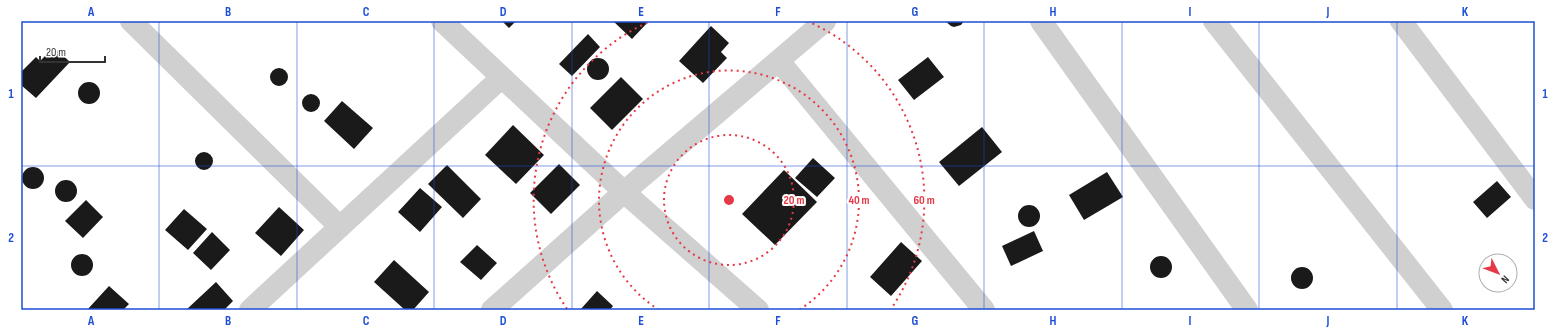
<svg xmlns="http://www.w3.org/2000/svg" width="1556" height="331" viewBox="0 0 1556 331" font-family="'Sofia Sans Condensed',sans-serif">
  <rect width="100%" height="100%" fill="#fff"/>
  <path fill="#1a1a1a" d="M502 21H516L509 28Z
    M613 21H649L632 39Z
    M945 21H964L961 25 954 27 951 26Z
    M711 26 729 43 721 52 727 58 703 83 679 61Z
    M588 34 600 47 572 76 559 64Z
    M54 47 70 62 36 98 21 85V72L36 57 40 61Z
    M928 57 944 77 914 100 898 80Z
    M587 69a11 11 0 1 1 22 0a11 11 0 1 1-22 0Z
    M270 77a9 9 0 1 1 18 0a9 9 0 1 1-18 0Z
    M621 77 643 99 612 130 590 108Z
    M78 93a11 11 0 1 1 22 0a11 11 0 1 1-22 0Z
    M302 103a9 9 0 1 1 18 0a9 9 0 1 1-18 0Z
    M342 101 373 128 354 149 324 121Z
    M513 125 544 155 516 184 485 155Z
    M982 127 1002 152 959 186 939 162Z
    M195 161a9 9 0 1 1 18 0a9 9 0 1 1-18 0Z
    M813 158 835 178 817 197 795 178Z
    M559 164 580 185 551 214 530 193Z
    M447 165 481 199 463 218 428 184Z
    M22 178a11 11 0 1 1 22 0a11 11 0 1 1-22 0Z
    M784 170 817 202 775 245 742 214Z
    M1107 172 1123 197 1084 220 1069 195Z
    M55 191a11 11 0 1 1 22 0a11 11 0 1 1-22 0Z
    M1497 181 1511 197 1487 218 1473 202Z
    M420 188 442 207 420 232 398 212Z
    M86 200 103 217 83 238 65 221Z
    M1018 216a11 11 0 1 1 22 0a11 11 0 1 1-22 0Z
    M279 207 304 230 281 256 255 233Z
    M184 209 207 229 188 250 165 230Z
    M1034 231 1043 251 1011 266 1002 246Z
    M212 232 230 250 211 270 193 253Z
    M901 242 922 261 891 296 870 277Z
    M477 245 497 263 481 280 460 262Z
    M71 265a11 11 0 1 1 22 0a11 11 0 1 1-22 0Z
    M1150 267a11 11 0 1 1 22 0a11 11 0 1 1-22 0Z
    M394 260 429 292 413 310H405L374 282Z
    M1291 278a11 11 0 1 1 22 0a11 11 0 1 1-22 0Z
    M216 282 233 301 224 310H186Z
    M109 286 129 304 123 310H87Z
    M597 291 613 306 610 310H580Z"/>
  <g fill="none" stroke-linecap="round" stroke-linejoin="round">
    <path stroke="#d0d0d0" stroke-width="22" d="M131 21 340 227
      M442 21 624 192 758 310
      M1041 21 1247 310
      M1214 21 1442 310
      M1401 21 1535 199
      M779 61 984 310
      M250 310 501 78
      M492 310 624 192 825 21"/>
  </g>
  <path fill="none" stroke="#1d4ed8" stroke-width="1" stroke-opacity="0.55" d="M159 21V310M297 21V310M434 21V310M572 21V310M709 21V310M847 21V310M984 21V310M1122 21V310M1259 21V310M1397 21V310M21 166H1535"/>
  <g fill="none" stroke="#e63946" stroke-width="2" stroke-dasharray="2 4">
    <circle cx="729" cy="200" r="65"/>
    <path d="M659 310A130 130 0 1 1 799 310"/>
    <path d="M567 309A195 195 0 0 1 651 21M807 21A195 195 0 0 1 891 309"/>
  </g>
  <circle cx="729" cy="200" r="6" fill="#e63946" stroke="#fff" stroke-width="2"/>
  <g font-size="12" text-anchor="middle" font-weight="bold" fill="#e63946" stroke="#fff" stroke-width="4" stroke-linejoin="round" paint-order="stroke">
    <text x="794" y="204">20 m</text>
    <text x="859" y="204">40 m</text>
    <text x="924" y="204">60 m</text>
  </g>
  <rect width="1556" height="331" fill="none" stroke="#ffffff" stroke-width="44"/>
  <g transform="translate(1498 273) rotate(132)"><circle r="19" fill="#ffffff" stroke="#adadad"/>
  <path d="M0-3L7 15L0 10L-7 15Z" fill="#e63946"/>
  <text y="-6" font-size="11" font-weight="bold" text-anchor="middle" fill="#333333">N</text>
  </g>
  <path d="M40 56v6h65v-6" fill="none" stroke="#333333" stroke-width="2"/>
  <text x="46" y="56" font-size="12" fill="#333333" stroke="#ffffff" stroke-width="3" paint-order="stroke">20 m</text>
  <rect x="22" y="22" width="1512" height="287" fill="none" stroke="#1d4ed8" stroke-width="1.5"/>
  <g font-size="13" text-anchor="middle" font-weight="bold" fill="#1d4ed8">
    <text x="91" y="16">A</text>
    <text x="228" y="16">B</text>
    <text x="366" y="16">C</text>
    <text x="503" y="16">D</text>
    <text x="641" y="16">E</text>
    <text x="778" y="16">F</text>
    <text x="915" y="16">G</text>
    <text x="1053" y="16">H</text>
    <text x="1190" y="16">I</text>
    <text x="1328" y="16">J</text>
    <text x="1465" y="16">K</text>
    <text x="11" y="98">1</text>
    <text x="1545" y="98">1</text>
    <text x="11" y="242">2</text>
    <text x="1545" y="242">2</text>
    <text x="91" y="325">A</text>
    <text x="228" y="325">B</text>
    <text x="366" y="325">C</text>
    <text x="503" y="325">D</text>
    <text x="641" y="325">E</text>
    <text x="778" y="325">F</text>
    <text x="915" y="325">G</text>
    <text x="1053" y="325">H</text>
    <text x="1190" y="325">I</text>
    <text x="1328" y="325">J</text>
    <text x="1465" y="325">K</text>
  </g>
</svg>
